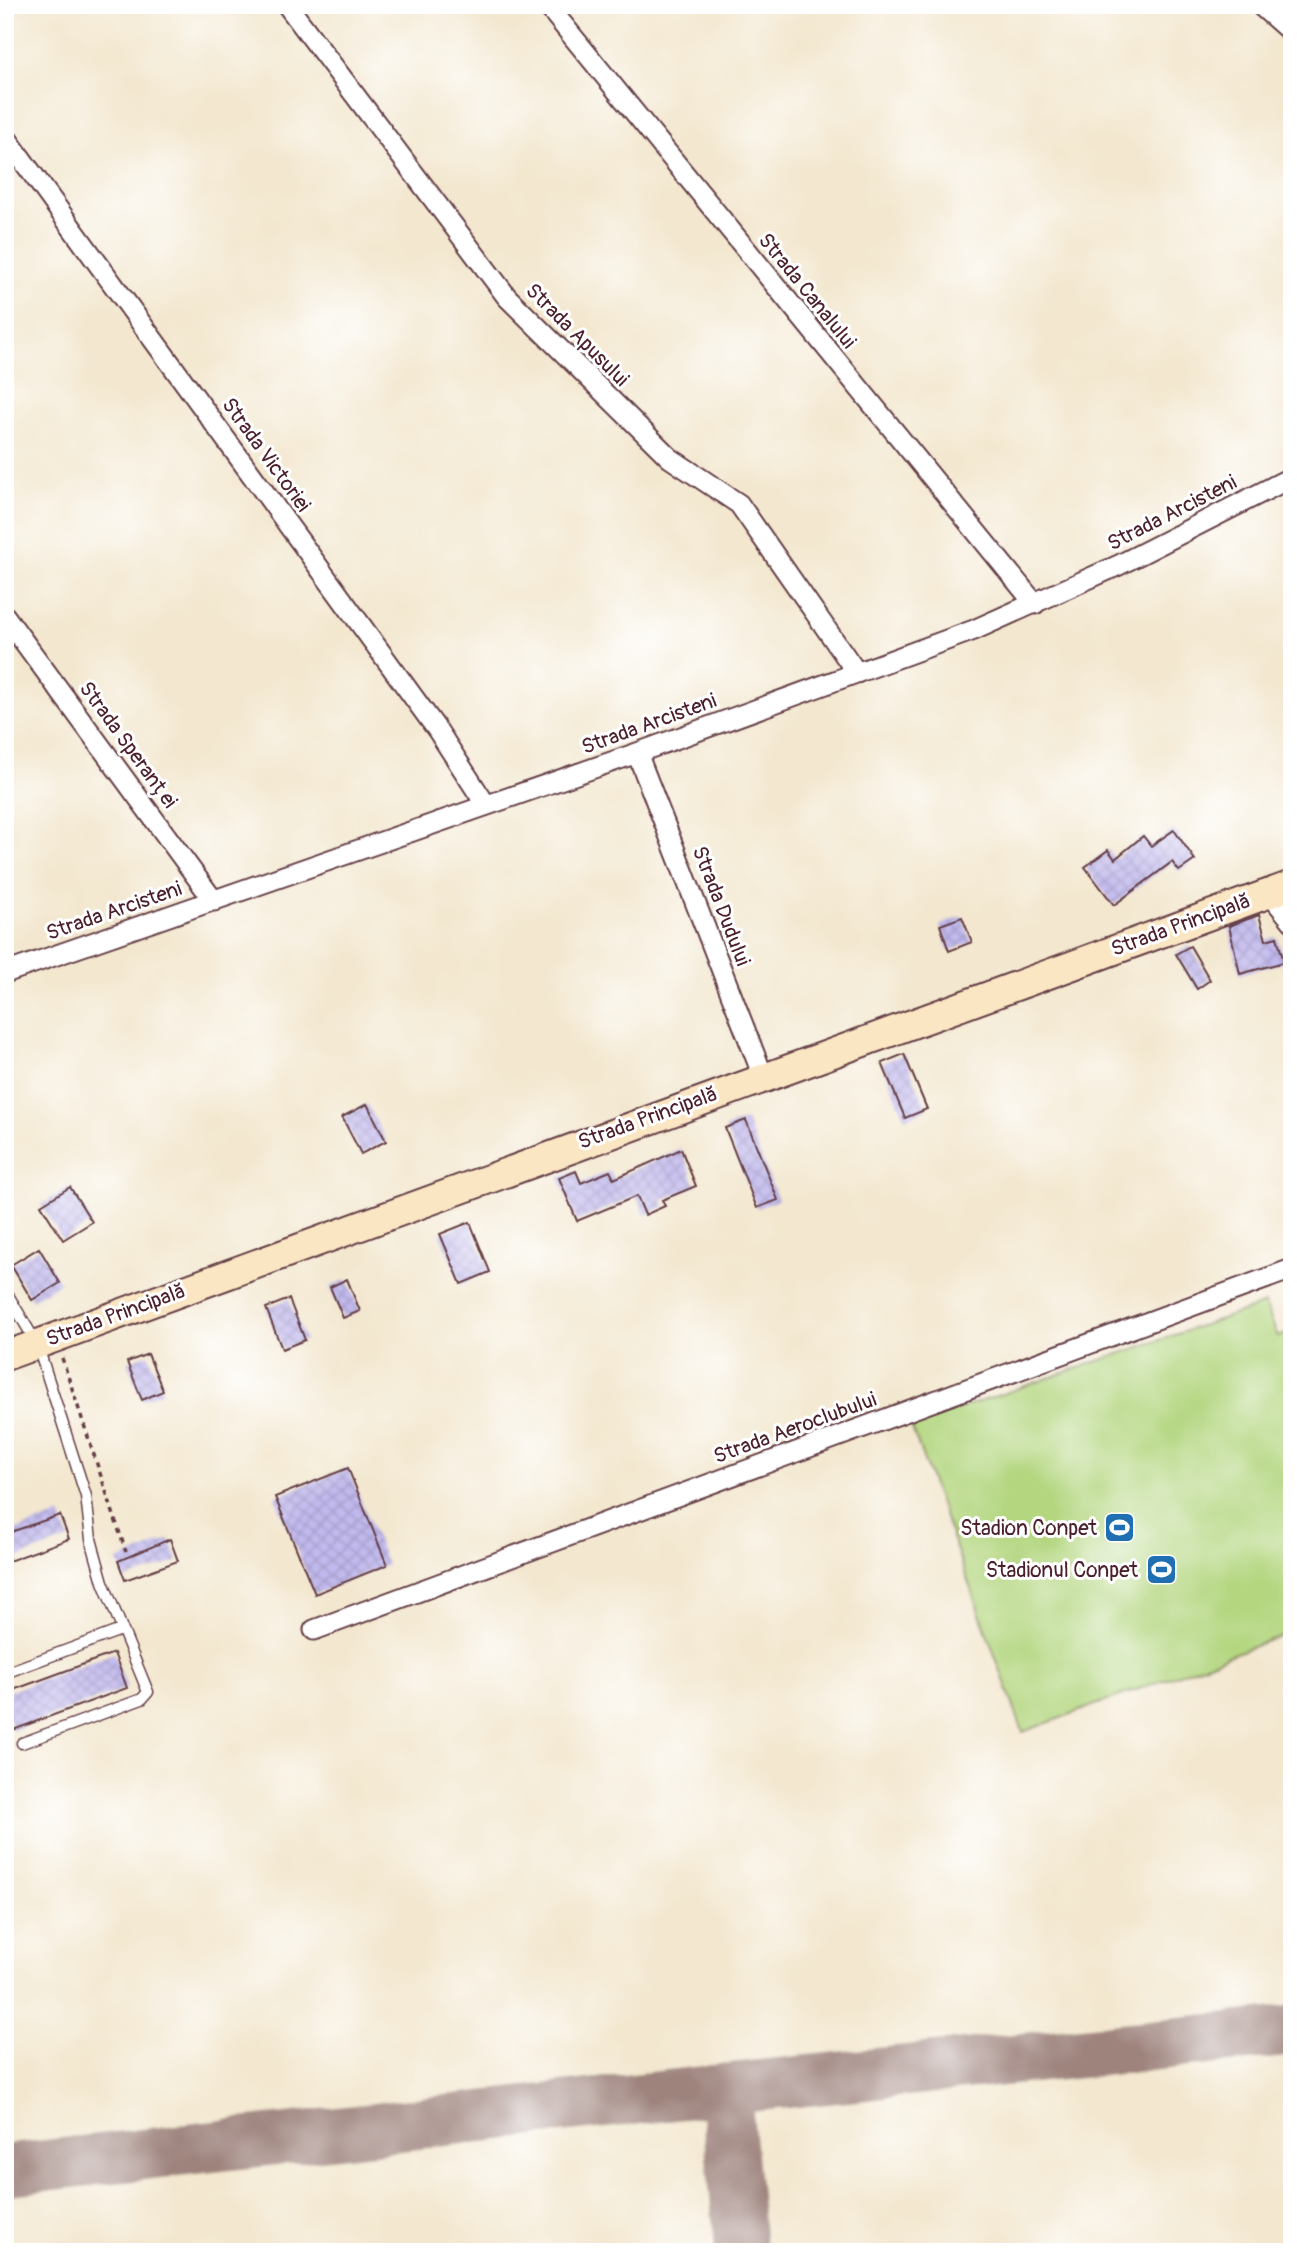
<svg xmlns="http://www.w3.org/2000/svg" width="1297" height="2257" viewBox="0 0 1297 2257" font-family="Pangolin,sans-serif">
  <defs>
    <pattern id="building-cross-hatch" width="8" height="8" patternUnits="userSpaceOnUse" patternTransform="scale(1.75)"><rect width="8" height="8" fill="#c1b9ed"/><path d="M0 0l8 8M0 8l8-8" fill="none" stroke="#a79fcb"/></pattern>
  </defs>
  <rect width="100%" height="100%" fill="#fff"/>
  <filter id="ink" filterUnits="userSpaceOnUse"><feTurbulence type="fractalNoise" baseFrequency=".0143" numOctaves="2"/><feDisplacementMap in="SourceGraphic" scale="14" xChannelSelector="R" yChannelSelector="G"/><feConvolveMatrix kernelMatrix="1 2 1 2 8 2 1 2 1" color-interpolation-filters="sRGB"/></filter>
  <filter id="wash" filterUnits="userSpaceOnUse"><feTurbulence type="fractalNoise" baseFrequency=".00686" numOctaves="4" result="noise"/><feDisplacementMap in="SourceGraphic" scale="28" xChannelSelector="R" yChannelSelector="G"/><feGaussianBlur stdDeviation="1.57" result="paint"/><feColorMatrix in="noise" values="0 0 0 0 0 0 0 0 0 0 0 0 0 0 0 0 0 1.4 0 .05"/><feComposite in="paint" operator="in"/></filter>
  <g filter="url(#wash)">
    <rect width="100%" height="100%" fill="#f3e7cf"/>
    <path fill="#b3d67f" stroke="#7e7a55" stroke-width="2" d="M1265 1304 1278 1337 1292 1332V1632L1023 1732 911 1425Z"/>
    <g fill="none" stroke-linecap="round" stroke-linejoin="round">
      <path stroke="#9e837d" stroke-width="51" d="M725 2089 741 2252
        M5 2170 725 2089 1292 2031"/>
    </g>
    <g id="blocks">
      <path fill="url(#building-cross-hatch)" d="M1174 830 1195 860 1179 871 1172 862 1114 905 1085 867 1108 850 1115 859 1143 836 1151 846Z
        M1259 915 1266 940 1277 937 1284 962 1240 974 1229 926Z
        M962 917 972 942 949 951 940 925Z
        M1190 946 1210 980 1197 989 1176 954Z
        M904 1054 927 1109 905 1118 882 1063Z
        M367 1104 386 1141 361 1154 342 1117Z
        M746 1120 778 1200 757 1208 725 1128Z
        M681 1149 696 1186 662 1200 665 1206 645 1215 637 1196 577 1221 559 1178 576 1171 581 1183 610 1171 614 1179Z
        M70 1187 92 1222 63 1240 41 1205Z
        M470 1222 490 1272 461 1284 440 1234Z
        M39 1248 60 1283 32 1300 11 1265Z
        M347 1279 360 1311 343 1318 330 1287Z
        M289 1299 305 1340 282 1349 266 1308Z
        M148 1354 163 1391 142 1400 127 1362Z
        M348 1468 387 1565 315 1594 275 1497Z
        M60 1515 69 1539 9 1561 5 1534Z
        M170 1539 178 1561 125 1580 118 1561Z
        M114 1653 127 1688 13 1730 5 1709V1693Z"/>
    </g>
  </g>
  <g filter="url(#ink)">
    <use href="#blocks" fill-opacity="0" stroke="#633d44" stroke-width="2"/>
    <g fill="none" stroke-linecap="round" stroke-linejoin="round">
      <defs>
        <path id="lane" d="M5 1290 37 1344 86 1496 91 1539 103 1582 148 1692 142 1699 22 1743
          M5 1673 121 1630"/>
        <path id="street" d="M287 5 507 297 670 458 739 504 857 673
          M547 5 1035 604
          M1260 5 1292 33
          M5 136 438 731 486 805
          M5 616 214 901
          M637 753 763 1076
          M1269 893 1292 921
          M5 973 637 753 974 630 1119 565 1292 477
          M314 1630 1292 1269"/>
        <path id="secondary" d="M5 1356 1292 885"/>
      </defs>
      <use href="#lane" stroke="#633d44" stroke-width="13"/>
      <use href="#street" stroke="#633d44" stroke-width="23"/>
      <use href="#secondary" stroke="#633d44" stroke-width="32"/>
      <path stroke="#633d44" stroke-width="3.5" stroke-dasharray="5 5" stroke-linecap="butt" d="M62 1358 126 1552"/>
      <use href="#lane" stroke="#fff" stroke-width="10"/>
      <use href="#street" stroke="#fff" stroke-width="19"/>
      <use href="#secondary" stroke="#fbe6c4" stroke-width="28"/>
    </g>
  </g>
  <defs>
    <symbol id="stadium-square" viewBox="-11 -11 22 22"><rect x="-9" y="-9" width="18" height="18" rx="4" fill="#1f6fb2" stroke="#fff"/><path d="M0-5a6.5 5 0 1 0 0 10a6.5 5 0 1 0 0-10ZM-3.5-1.8h7v3.6h-7Z" fill="#fff"/></symbol>
  </defs>
  <g fill-rule="evenodd">
    <use href="#stadium-square" x="1102" y="1510" width="35" height="35"/>
    <use href="#stadium-square" x="1144" y="1552" width="35" height="35"/>
  </g>
  <g text-anchor="middle" dominant-baseline="central" stroke-width="6" stroke-linejoin="round" paint-order="stroke">
    <g font-size="21" fill="#4a1f2b" stroke="#fff">
      <text transform="translate(807 291) rotate(51)">Strada Canalului</text>
      <text transform="translate(577 335) rotate(45)">Strada Apusului</text>
      <text transform="translate(266 455) rotate(54)">Strada Victoriei</text>
      <text transform="translate(1172 513) rotate(-27)">Strada Arcisteni</text>
      <text transform="translate(649 724) rotate(-20)">Strada Arcisteni</text>
      <text transform="translate(128 745) rotate(54)">Strada Speranței</text>
      <text transform="translate(721 906) rotate(69)">Strada Dudului</text>
      <text transform="translate(114 911) rotate(-19)">Strada Arcisteni</text>
      <text transform="translate(1181 925) rotate(-20)">Strada Principală</text>
      <text transform="translate(648 1118) rotate(-20)">Strada Principală</text>
      <text transform="translate(116 1315) rotate(-20)">Strada Principală</text>
      <text transform="translate(795 1428) rotate(-20)">Strada Aeroclubului</text>
    </g>
    <g font-size="21" fill="#4a1f2b" stroke="#fff" text-anchor="end">
      <text x="1097" y="1528">Stadion Conpet</text>
      <text x="1138" y="1570">Stadionul Conpet</text>
    </g>
  </g>
  <rect width="1297" height="2257" fill="none" stroke="#fff" stroke-width="28"/>
</svg>
